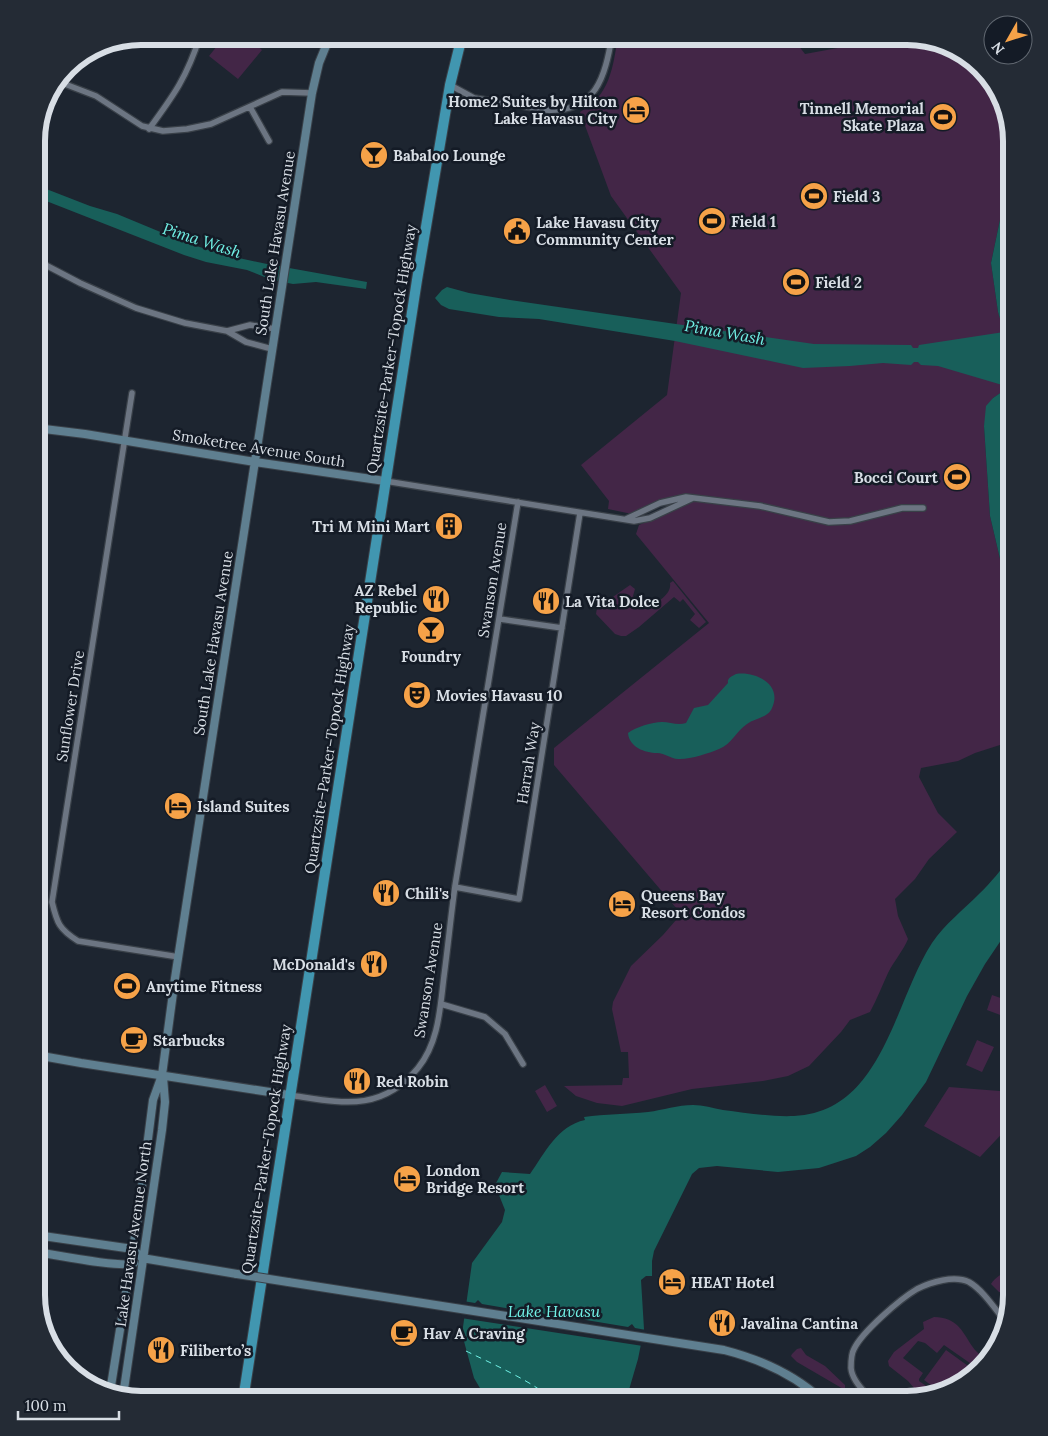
<svg xmlns="http://www.w3.org/2000/svg" width="1048" height="1436" viewBox="0 0 1048 1436" font-family="Lora,serif">
  <rect width="100%" height="100%" fill="#1d2530"/>
  <path fill="#432647" d="M225 36H246L262 50 238 79 209 56Z
    M618 36H791L805 54 903 36H914L960 50 998 88 1012 141V162L991 263 998 312 1005 332 1010 387 993 398 984 426 990 516 1001 563 1012 582V754L1003 744 975 753 958 761 921 768 919 777 938 813 957 832 929 859 915 879 895 899 898 916 908 939C903 951 894 961 888 973 882 986 877 999 870 1012L850 1020 841 1032 809 1066 788 1076 763 1081 692 1089 622 1106 597 1103 576 1096 564 1086 622 1085 623 1078H629L628 1052H621L612 1009 613 1002 631 966 663 935 676 920 677 909 554 765V748L709 623 636 534 639 525 689 503 697 501 760 509 829 524 850 523 901 505 849 518 830 519 761 504 686 495 659 500 632 514 608 509 609 501 581 465 667 395 681 293 611 196 580 112C610 96 613 67 618 36Z
    M673 581 706 622 699 628 690 620 695 614 683 599 680 602 674 597 639 627 626 636H621L615 634 596 614 597 608 630 585 635 589 633 596 641 605 649 607C658 602 672 594 670 583Z
    M992 995 1012 1002V1022L1011 1019 987 1010Z
    M977 1040 994 1047 982 1072 966 1065Z
    M545 1085 557 1106 547 1112 535 1091Z
    M949 1087 1012 1092V1123L980 1157 924 1126Z
    M1012 1266V1288L1005 1293 999 1292 991 1284C996 1276 1005 1273 1012 1266Z
    M934 1317C957 1318 961 1329 972 1346 975 1351 980 1354 983 1358L989 1357 977 1368 944 1345 937 1353 925 1343 918 1341 903 1358 923 1373 919 1379V1381L935 1392 921 1396 908 1381 889 1366 888 1361 894 1352 924 1329 923 1322Z
    M801 1348 806 1355 825 1366 845 1385V1390L797 1362 791 1356 792 1354 797 1349Z
    M946 1350 975 1371 960 1386 939 1391 924 1380Z"/>
  <path fill="#185f5a" d="M1012 162V582L1001 563 990 516 984 426 986 406 993 398 1009 387 938 366 921 365 918 362H914L911 365 883 363 850 366 803 368 675 341 539 319 499 317 449 309 441 305 435 298 442 290 447 287 469 293 510 300 814 344 911 345 913 348H918L919 345 1004 332 998 312 991 263Z
    M36 185 90 206 117 214 187 243 225 255 267 264 367 282 366 289 316 282 293 284 272 280 247 270 206 262 184 255 36 197Z
    M736 674C755 671 783 684 772 708 768 718 755 718 747 724 736 731 732 744 719 749 710 753 688 760 678 759 671 759 665 753 657 753 645 753 629 747 628 733 636 727 652 722 662 722 670 722 678 726 686 723L694 708 708 705 728 683C727 678 732 676 736 674Z
    M1012 857V922L1010 927 985 964 967 996 926 1082 902 1115 886 1133 870 1147 856 1156 819 1168 778 1172 717 1166 699 1168 692 1174 654 1251 652 1261V1276H646L641 1280 644 1329 638 1359 626 1400H487L474 1378 462 1334 472 1263 502 1222 505 1210 495 1185 502 1172 530 1174C545 1153 557 1126 585 1120L584 1117C605 1114 627 1114 648 1112 663 1110 678 1105 693 1105 703 1105 713 1108 723 1110 746 1113 771 1117 794 1116 883 1112 894 1001 932 943 945 924 963 910 979 894 991 883 1001 869 1012 857Z"/>
  <path fill="#1d2530" d="M478 1300 482 1304 524 1311 529 1308 532 1312 578 1319 582 1316 586 1320 628 1327 632 1324 635 1328 646 1330 643 1346 461 1318 463 1301 475 1303Z"/>
  <g fill="none" stroke-linecap="round" stroke-linejoin="round">
    <path stroke="#71f1e6" stroke-width="1" stroke-dasharray="6 5" stroke-linecap="butt" d="M466 1351C484 1360 541 1385 551 1400"/>
    <defs>
      <path id="street" d="M57 81 96 96 142 126 163 131 187 129 211 124 282 92 312 93
        M450 85 474 98 546 110C596 113 605 77 612 36
        M447 103 474 98
        M250 107 269 141
        M149 129C174 95 187 77 200 36
        M36 260 80 283 136 308 185 323 227 331 246 342 272 349
        M227 331 250 325 276 329
        M132 393 52 902C57 923 59 929 78 941L179 957
        M385 481 634 521 650 518 693 498
        M626 519 660 503 686 497 760 506 829 522 850 521 902 508H923
        M500 619 562 628
        M455 887 519 899 580 513
        M441 1004 485 1017 505 1034 523 1064
        M289 1095C339 1102 380 1114 418 1068 439 1042 440 1008 444 976 448 946 451 915 455 886 475 758 498 630 518 502
        M871 1400C863 1390 852 1380 851 1368 851 1362 851 1354 854 1349 862 1332 900 1299 917 1289 931 1282 954 1275 969 1282 983 1290 995 1309 1005 1321"/>
      <path id="secondary" d="M36 428 85 434 255 462 385 481
        M36 1055 81 1063 289 1095
        M36 1235 133 1249 142 1258 237 1274
        M36 1252C52 1254 124 1269 134 1263
        M288 1282 724 1350C759 1359 794 1374 822 1400
        M110 1392 138 1217 153 1100 162 1075 175 978 312 93 319 63 330 36
        M123 1396 162 1130 165 1102 163 1077"/>
      <path id="highway" d="M243 1400 417 280 450 85 462 36"/>
    </defs>
    <use href="#street" stroke="#394048" stroke-width="8"/>
    <use href="#secondary" stroke="#394048" stroke-width="10"/>
    <use href="#highway" stroke="#394048" stroke-width="12"/>
    <use href="#street" stroke="#6c7582" stroke-width="5.5"/>
    <use href="#secondary" stroke="#5f7f90" stroke-width="8"/>
    <use href="#highway" stroke="#4196b0" stroke-width="10"/>
    <defs>
      <path id="secondary-bridge" d="M237 1274 288 1282"/>
    </defs>
    <use href="#secondary-bridge" stroke="#394048" stroke-width="10" stroke-linecap="butt"/>
    <use href="#secondary-bridge" stroke="#5f7f90" stroke-width="8"/>
  </g>
  <defs>
    <symbol id="hotel-disc" viewBox="-11 -11 22 22"><circle r="9.5" fill="#f6a248" stroke="#141b26"/><path d="M-6-4.5h1.5V1H6V5H4.5V3h-9V5H-6ZM-4 0a1.8 1.8 0 1 1 3.6 0ZM.5 0V-2.5h3Q6-2.5 6 0Z" fill="#111"/></symbol>
    <symbol id="stadium-disc" viewBox="-11 -11 22 22"><circle r="9.5" fill="#f6a248" stroke="#141b26"/><path d="M0-5a6.5 5 0 1 0 0 10a6.5 5 0 1 0 0-10ZM-3.5-1.8h7v3.6h-7Z" fill="#111"/></symbol>
    <symbol id="bar-disc" viewBox="-11 -11 22 22"><circle r="9.5" fill="#f6a248" stroke="#141b26"/><path d="M-6-5H6L.8 .8V4.5H3.5V6h-7V4.5H-.8V.8Z" fill="#111"/></symbol>
    <symbol id="civic-disc" viewBox="-11 -11 22 22"><circle r="9.5" fill="#f6a248" stroke="#141b26"/><path d="M-.6-6.5H3V-4.5H.6V-3L4-1V1h2V6H-6V1h2V-1L-.6-3ZM-1.2 2.5V6h2.4V2.5Z" fill="#111"/></symbol>
    <symbol id="building-disc" viewBox="-11 -11 22 22"><circle r="9.5" fill="#f6a248" stroke="#141b26"/><path d="M-4-6H4V6H1V3H-1V6H-4ZM-2.5-4.3h1.7v1.8h-1.7ZM.8-4.3h1.7v1.8H.8ZM-2.5-1h1.7V.8h-1.7ZM.8-1h1.7V.8H.8Z" fill="#111"/></symbol>
    <symbol id="restaurant-disc" viewBox="-11 -11 22 22"><circle r="9.5" fill="#f6a248" stroke="#141b26"/><path d="M-5-6h1v4h1v-4h1v4h1v-4h1v5L-1.5 .5V6h-2V.5L-5-1ZM5-6V6H3V1.5H1.5Q1.5-4 5-6Z" fill="#111"/></symbol>
    <symbol id="theatre-disc" viewBox="-11 -11 22 22"><circle r="9.5" fill="#f6a248" stroke="#141b26"/><path d="M-5-5.5Q0-4 5-5.5V0Q5 5 0 6Q-5 5-5 0ZM-3.3-2.5H-1v1.5H-3.3ZM1-2.5H3.3v1.5H1ZM-2.8 1Q0 5.5 2.8 1Z" fill="#111"/></symbol>
    <symbol id="cafe-disc" viewBox="-11 -11 22 22"><circle r="9.5" fill="#f6a248" stroke="#141b26"/><path d="M-5.5-4.5H6V0H3Q3 3.5 0 3.5H-2.5Q-5.5 3.5-5.5 0ZM3-3.2v2h1.7v-2ZM-6 4.5H4V6H-6Z" fill="#111"/></symbol>
  </defs>
  <g fill-rule="evenodd">
    <use href="#hotel-disc" x="620" y="94" width="32" height="32"/>
    <use href="#stadium-disc" x="927" y="101" width="32" height="32"/>
    <use href="#bar-disc" x="358" y="139" width="32" height="32"/>
    <use href="#stadium-disc" x="798" y="180" width="32" height="32"/>
    <use href="#stadium-disc" x="696" y="205" width="32" height="32"/>
    <use href="#civic-disc" x="501" y="215" width="32" height="32"/>
    <use href="#stadium-disc" x="780" y="266" width="32" height="32"/>
    <use href="#stadium-disc" x="941" y="461" width="32" height="32"/>
    <use href="#building-disc" x="433" y="510" width="32" height="32"/>
    <use href="#restaurant-disc" x="420" y="583" width="32" height="32"/>
    <use href="#restaurant-disc" x="530" y="585" width="32" height="32"/>
    <use href="#bar-disc" x="415" y="614" width="32" height="32"/>
    <use href="#theatre-disc" x="401" y="679" width="32" height="32"/>
    <use href="#hotel-disc" x="162" y="790" width="32" height="32"/>
    <use href="#restaurant-disc" x="370" y="877" width="32" height="32"/>
    <use href="#hotel-disc" x="606" y="888" width="32" height="32"/>
    <use href="#restaurant-disc" x="358" y="948" width="32" height="32"/>
    <use href="#stadium-disc" x="111" y="970" width="32" height="32"/>
    <use href="#cafe-disc" x="118" y="1024" width="32" height="32"/>
    <use href="#restaurant-disc" x="341" y="1065" width="32" height="32"/>
    <use href="#hotel-disc" x="391" y="1163" width="32" height="32"/>
    <use href="#hotel-disc" x="656" y="1266" width="32" height="32"/>
    <use href="#restaurant-disc" x="706" y="1307" width="32" height="32"/>
    <use href="#cafe-disc" x="388" y="1317" width="32" height="32"/>
    <use href="#restaurant-disc" x="145" y="1334" width="32" height="32"/>
  </g>
  <g text-anchor="middle" dominant-baseline="central" stroke-width="5" stroke-linejoin="round" paint-order="stroke">
    <g font-size="15" font-weight="bold" fill="#d8dee5" stroke="#141b26" text-anchor="start">
      <text x="617" y="101" text-anchor="end">Home2 Suites by Hilton<tspan x="617" dy="17">Lake Havasu City</tspan></text>
      <text x="924" y="108" text-anchor="end">Tinnell Memorial<tspan x="924" dy="17">Skate Plaza</tspan></text>
      <text x="393" y="155">Babaloo Lounge</text>
      <text x="833" y="196">Field 3</text>
      <text x="731" y="221">Field 1</text>
      <text x="536" y="222">Lake Havasu City<tspan x="536" dy="17">Community Center</tspan></text>
      <text x="815" y="282">Field 2</text>
      <text x="938" y="477" text-anchor="end">Bocci Court</text>
      <text x="430" y="526" text-anchor="end">Tri M Mini Mart</text>
      <text x="417" y="590" text-anchor="end">AZ Rebel<tspan x="417" dy="17">Republic</tspan></text>
      <text x="565" y="601">La Vita Dolce</text>
      <text x="431" y="656" text-anchor="middle">Foundry</text>
      <text x="436" y="695">Movies Havasu 10</text>
      <text x="197" y="806">Island Suites</text>
      <text x="405" y="893">Chili's</text>
      <text x="641" y="895">Queens Bay<tspan x="641" dy="17">Resort Condos</tspan></text>
      <text x="355" y="964" text-anchor="end">McDonald's</text>
      <text x="146" y="986">Anytime Fitness</text>
      <text x="153" y="1040">Starbucks</text>
      <text x="376" y="1081">Red Robin</text>
      <text x="426" y="1170">London<tspan x="426" dy="17">Bridge Resort</tspan></text>
      <text x="691" y="1282">HEAT Hotel</text>
      <text x="741" y="1323">Javalina Cantina</text>
      <text x="423" y="1333">Hav A Craving</text>
      <text x="180" y="1350">Filiberto’s</text>
    </g>
    <g font-size="15" fill="#d8dee5" stroke="#141b26">
      <text transform="translate(275 243) rotate(-81)">South Lake Havasu Avenue</text>
      <text transform="translate(391 349) rotate(-81)">Quartzsite–Parker–Topock Highway</text>
      <text transform="translate(259 448) rotate(9)">Smoketree Avenue South</text>
      <text transform="translate(492 580) rotate(-81)">Swanson Avenue</text>
      <text transform="translate(213 643) rotate(-81)">South Lake Havasu Avenue</text>
      <text transform="translate(70 706) rotate(-81)">Sunflower Drive</text>
      <text transform="translate(329 749) rotate(-81)">Quartzsite–Parker–Topock Highway</text>
      <text transform="translate(528 763) rotate(-81)">Harrah Way</text>
      <text transform="translate(428 980) rotate(-81)">Swanson Avenue</text>
      <text transform="translate(266 1149) rotate(-81)">Quartzsite–Parker–Topock Highway</text>
      <text transform="translate(133 1234) rotate(-82)">Lake Havasu Avenue North</text>
    </g>
    <g font-size="16" font-style="italic" fill="#71f1e6" stroke="#141b26">
      <text transform="translate(202 240) rotate(18)">Pima Wash</text>
      <text transform="translate(725 332) rotate(10)">Pima Wash</text>
      <text x="554" y="1311">Lake Havasu</text>
    </g>
  </g>
  <path d="M0 0H1048V1436H0ZM141 45H907A96 96 0 0 1 1003 141V1295A96 96 0 0 1 907 1391H141A96 96 0 0 1 45 1295V141A96 96 0 0 1 141 45Z" fill="#242b35" fill-rule="evenodd"/>
  <path fill="none" stroke="#d8dee5" stroke-width="6" d="M141 45H907A96 96 0 0 1 1003 141V1295A96 96 0 0 1 907 1391H141A96 96 0 0 1 45 1295V141A96 96 0 0 1 141 45Z"/>
  <g transform="translate(1008 40) rotate(231)"><circle r="24" fill="#141b26" stroke="#626972"/>
  <path d="M0-4L9 19L0 12L-9 19Z" fill="#f6a248"/>
  <text y="-8" font-size="14" font-weight="bold" text-anchor="middle" fill="#d8dee5">N</text>
  </g>
  <path d="M18 1411v8h101v-8" fill="none" stroke="#d8dee5" stroke-width="2.5"/>
  <text x="25" y="1411" font-size="15" fill="#d8dee5" stroke="#141b26" stroke-width="4" paint-order="stroke">100 m</text>
</svg>
